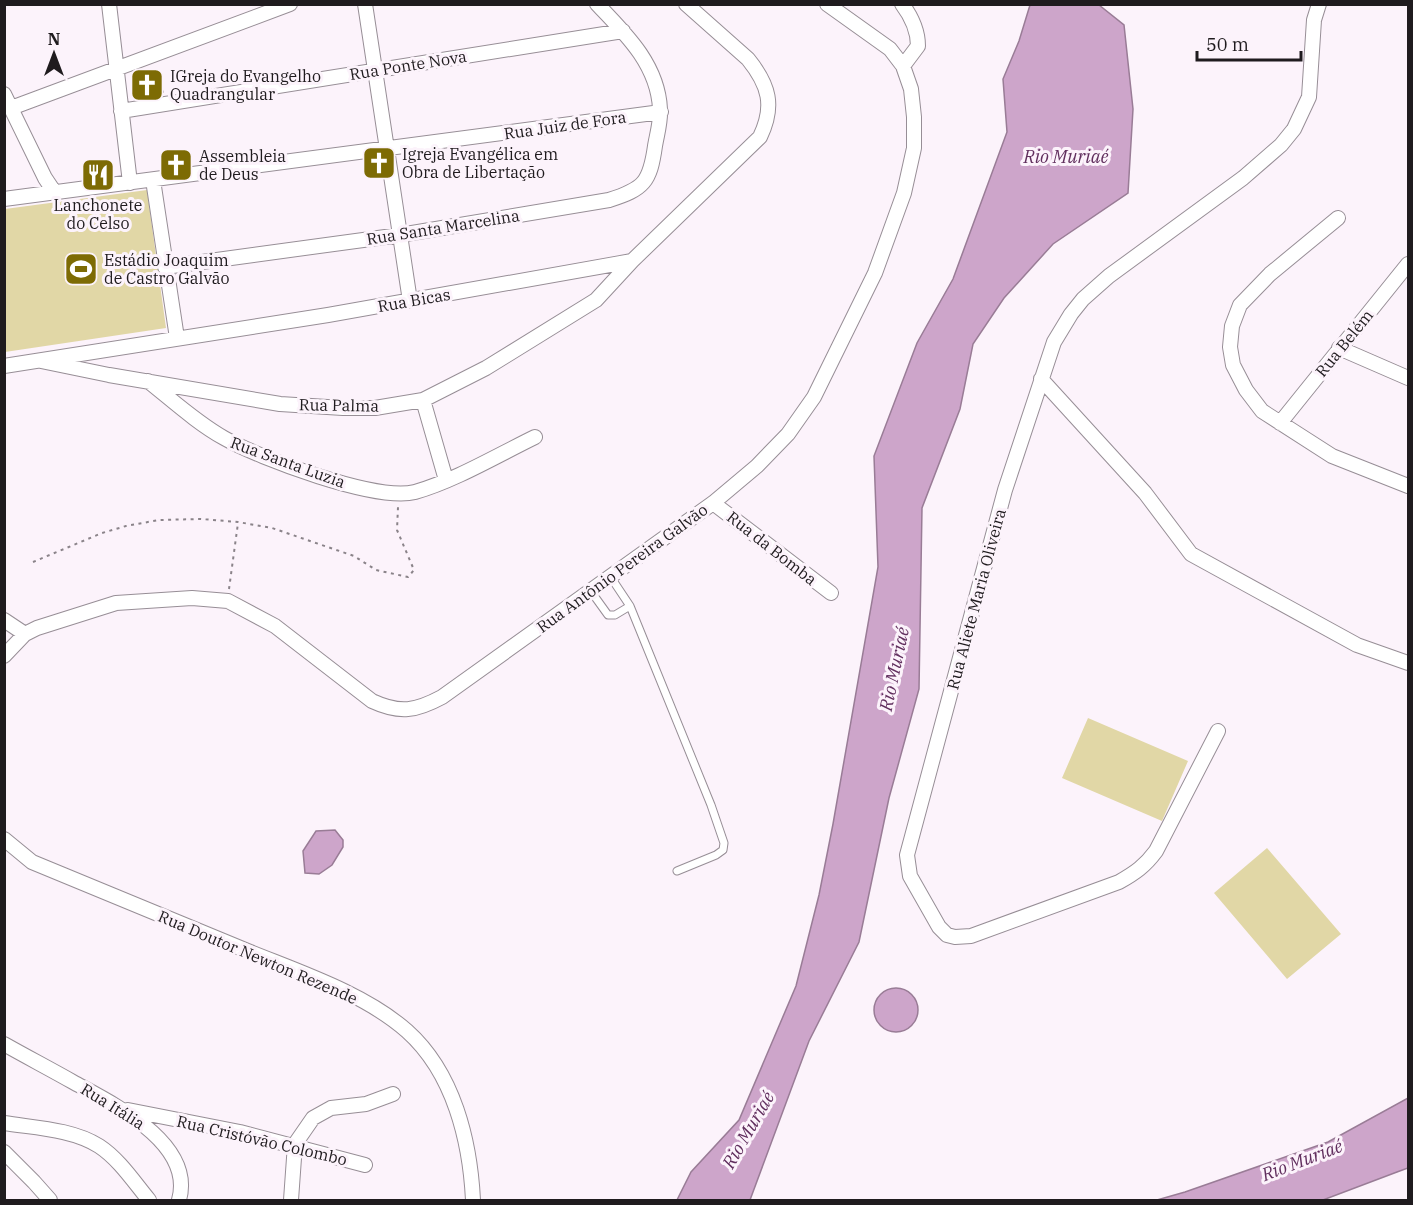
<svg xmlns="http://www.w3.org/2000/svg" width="1413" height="1205" viewBox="0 0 1413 1205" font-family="'IBM Plex Serif',serif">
  <rect width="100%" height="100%" fill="#fcf3fb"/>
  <path fill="#e1d7a6" d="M147 190 166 328 5 352V209Z
    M1088 718 1188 761 1162 821 1062 778Z
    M1267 848 1341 934 1287 979 1214 893Z"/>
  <path fill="#cda5ca" stroke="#997c96" stroke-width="1.5" d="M1030 5H1099L1124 25 1133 109 1128 193 1053 244 1004 298 973 344 960 409 922 508 919 689 889 798 859 942 809 1041 750 1200H677L691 1172 739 1120 796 986 819 895 833 824 878 567 874 456 917 343 953 279 1007 132 1003 79 1019 41Z
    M335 830 343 840V847L332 865 319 874 305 873 303 851 316 831Z
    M874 1010a22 22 0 1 1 44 0a22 22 0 1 1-44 0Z
    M1408 1098V1168L1397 1172 1323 1200H1157L1185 1192 1328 1142Z"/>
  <path fill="#cdc4cc" stroke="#888088" stroke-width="1.5" d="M155 70 163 92 138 96 132 78Z"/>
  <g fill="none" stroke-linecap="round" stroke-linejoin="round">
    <defs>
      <path id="service" d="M610 576 630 606 711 805 724 843 723 850 716 855 677 871
        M590 590 608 615H615L630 606"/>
      <path id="minor" d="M109 4 130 183
        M365 4 410 301
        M902 4C911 16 918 30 918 46L903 66
        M4 94 45 178 55 193
        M11 108 290 4
        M121 111 623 31
        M153 180 177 338
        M4 199 661 112
        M1338 218 1270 274 1240 305 1232 326 1230 347 1233 365 1246 390 1262 411 1332 456 1408 486
        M165 267 400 235 609 200C644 189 650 182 655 146 657 134 661 121 660 109 658 65 626 34 597 4
        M1339 348 1408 378
        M41 361 109 375 280 404 343 408H375L423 400 486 368 596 300 632 261 760 137C775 106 769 85 748 59L686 4
        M4 366 328 315 632 261
        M1041 379 1145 493 1191 554 1357 645 1408 663
        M148 381C172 400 197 423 224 438 259 458 377 502 415 492 454 481 498 455 535 437
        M423 400 446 480
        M1280 423 1408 264
        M713 503 831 593
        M4 620 25 634
        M4 656 25 634 37 628 116 603 192 598 228 601 275 626 372 701C400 714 416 711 442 697L713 503 757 466 788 434 814 397 875 273 904 193 914 148V117L911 89 903 66 890 49 827 4
        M1218 731 1156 851C1145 866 1135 873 1119 882L971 936 955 937 947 935 939 927 910 876 907 855 1005 490 1054 342 1071 314 1083 299 1109 276 1243 178 1281 145 1294 129 1309 97 1314 20 1319 4
        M4 839 32 862C104 892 177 922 250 952 302 973 365 994 407 1031 454 1073 470 1141 473 1200
        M4 1044C27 1057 50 1069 73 1082 113 1104 195 1143 179 1200
        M128 1110 240 1132 365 1165
        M4 1123C35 1128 72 1129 99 1146 119 1159 134 1182 149 1200
        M4 1152 34 1182 50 1200
        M291 1200 295 1144 313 1118 331 1108 366 1104 393 1094"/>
    </defs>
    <use href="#service" stroke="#978e96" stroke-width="9"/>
    <use href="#minor" stroke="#978e96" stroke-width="16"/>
    <path stroke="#8a8389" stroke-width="2" stroke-dasharray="3 4.5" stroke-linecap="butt" d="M33 562 102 533 126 526 159 520 201 519 238 522 272 528 354 556 376 570 408 577 414 570 397 530 398 507
      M229 589 238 523"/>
    <use href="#service" stroke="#fff" stroke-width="7"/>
    <use href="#minor" stroke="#fff" stroke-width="14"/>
  </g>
  <defs>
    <symbol id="church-square" viewBox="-11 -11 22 22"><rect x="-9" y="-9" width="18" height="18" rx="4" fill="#7d6b04" stroke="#fcf3fb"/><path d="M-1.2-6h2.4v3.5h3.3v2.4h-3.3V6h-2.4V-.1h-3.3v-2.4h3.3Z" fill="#fff"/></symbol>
    <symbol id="restaurant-square" viewBox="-11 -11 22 22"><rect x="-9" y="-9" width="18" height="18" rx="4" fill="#7d6b04" stroke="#fcf3fb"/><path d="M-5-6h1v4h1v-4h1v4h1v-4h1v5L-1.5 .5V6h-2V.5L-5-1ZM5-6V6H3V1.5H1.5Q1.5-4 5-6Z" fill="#fff"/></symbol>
    <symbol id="stadium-square" viewBox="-11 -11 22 22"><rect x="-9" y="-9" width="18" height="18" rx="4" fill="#7d6b04" stroke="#fcf3fb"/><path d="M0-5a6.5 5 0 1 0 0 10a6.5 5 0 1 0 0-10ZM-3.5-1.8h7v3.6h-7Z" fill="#fff"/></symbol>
  </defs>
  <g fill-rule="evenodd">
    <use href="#church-square" x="128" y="66" width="38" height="38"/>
    <use href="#church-square" x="360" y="144" width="38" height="38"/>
    <use href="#church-square" x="157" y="146" width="38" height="38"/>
    <use href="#restaurant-square" x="79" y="156" width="38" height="38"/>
    <use href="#stadium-square" x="62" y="250" width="38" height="38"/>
  </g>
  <g text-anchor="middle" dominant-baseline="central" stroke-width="6" stroke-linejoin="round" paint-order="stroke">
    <g font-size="16" fill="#1f1b1e" stroke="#fcf3fb">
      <text transform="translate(408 65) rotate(-9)">Rua Ponte Nova</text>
      <text transform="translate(565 125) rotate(-8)">Rua Juiz de Fora</text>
      <text transform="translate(443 227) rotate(-9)">Rua Santa Marcelina</text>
      <text transform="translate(414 300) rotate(-10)">Rua Bicas</text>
      <text transform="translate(1344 343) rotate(-51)">Rua Belém</text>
      <text transform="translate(339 405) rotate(1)">Rua Palma</text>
      <text transform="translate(288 462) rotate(20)">Rua Santa Luzia</text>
      <text transform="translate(772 548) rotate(38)">Rua da Bomba</text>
      <text transform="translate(622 568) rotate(-36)">Rua Antônio Pereira Galvão</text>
      <text transform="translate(976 599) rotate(-75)">Rua Aliete Maria Oliveira</text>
      <text transform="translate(258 957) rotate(23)">Rua Doutor Newton Rezende</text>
      <text transform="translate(113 1106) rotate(32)">Rua Itália</text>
      <text transform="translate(262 1140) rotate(13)">Rua Cristóvão Colombo</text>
    </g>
    <g font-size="16" fill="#1f1b1e" stroke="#fcf3fb" text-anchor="start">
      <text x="170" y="76">IGreja do Evangelho<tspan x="170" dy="18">Quadrangular</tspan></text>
      <text x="402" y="154">Igreja Evangélica em<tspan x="402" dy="18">Obra de Libertação</tspan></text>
      <text x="199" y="156">Assembleia<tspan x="199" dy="18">de Deus</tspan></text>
      <text x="98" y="205" text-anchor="middle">Lanchonete<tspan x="98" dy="18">do Celso</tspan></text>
      <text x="104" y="260">Estádio Joaquim<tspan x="104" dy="18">de Castro Galvão</tspan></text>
    </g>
    <g font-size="18" font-style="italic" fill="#612f5e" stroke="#fcf3fb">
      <text x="1066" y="156">Rio Muriaé</text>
      <text transform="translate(894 669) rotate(-78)">Rio Muriaé</text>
      <text transform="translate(748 1130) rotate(-60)">Rio Muriaé</text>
      <text transform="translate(1302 1160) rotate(-21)">Rio Muriaé</text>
    </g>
  </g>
  <rect width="1413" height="1205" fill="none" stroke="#1f1b1e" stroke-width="12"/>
  <g transform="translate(54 54)" stroke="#fcf3fb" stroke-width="4.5" paint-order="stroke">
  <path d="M0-4.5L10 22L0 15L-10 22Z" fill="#1f1b1e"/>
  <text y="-9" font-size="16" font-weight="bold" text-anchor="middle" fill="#1f1b1e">N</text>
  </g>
  <path d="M1197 51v9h104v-9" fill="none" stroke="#1f1b1e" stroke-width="3"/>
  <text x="1206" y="51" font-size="18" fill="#1f1b1e" stroke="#fcf3fb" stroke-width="4.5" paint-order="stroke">50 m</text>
</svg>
